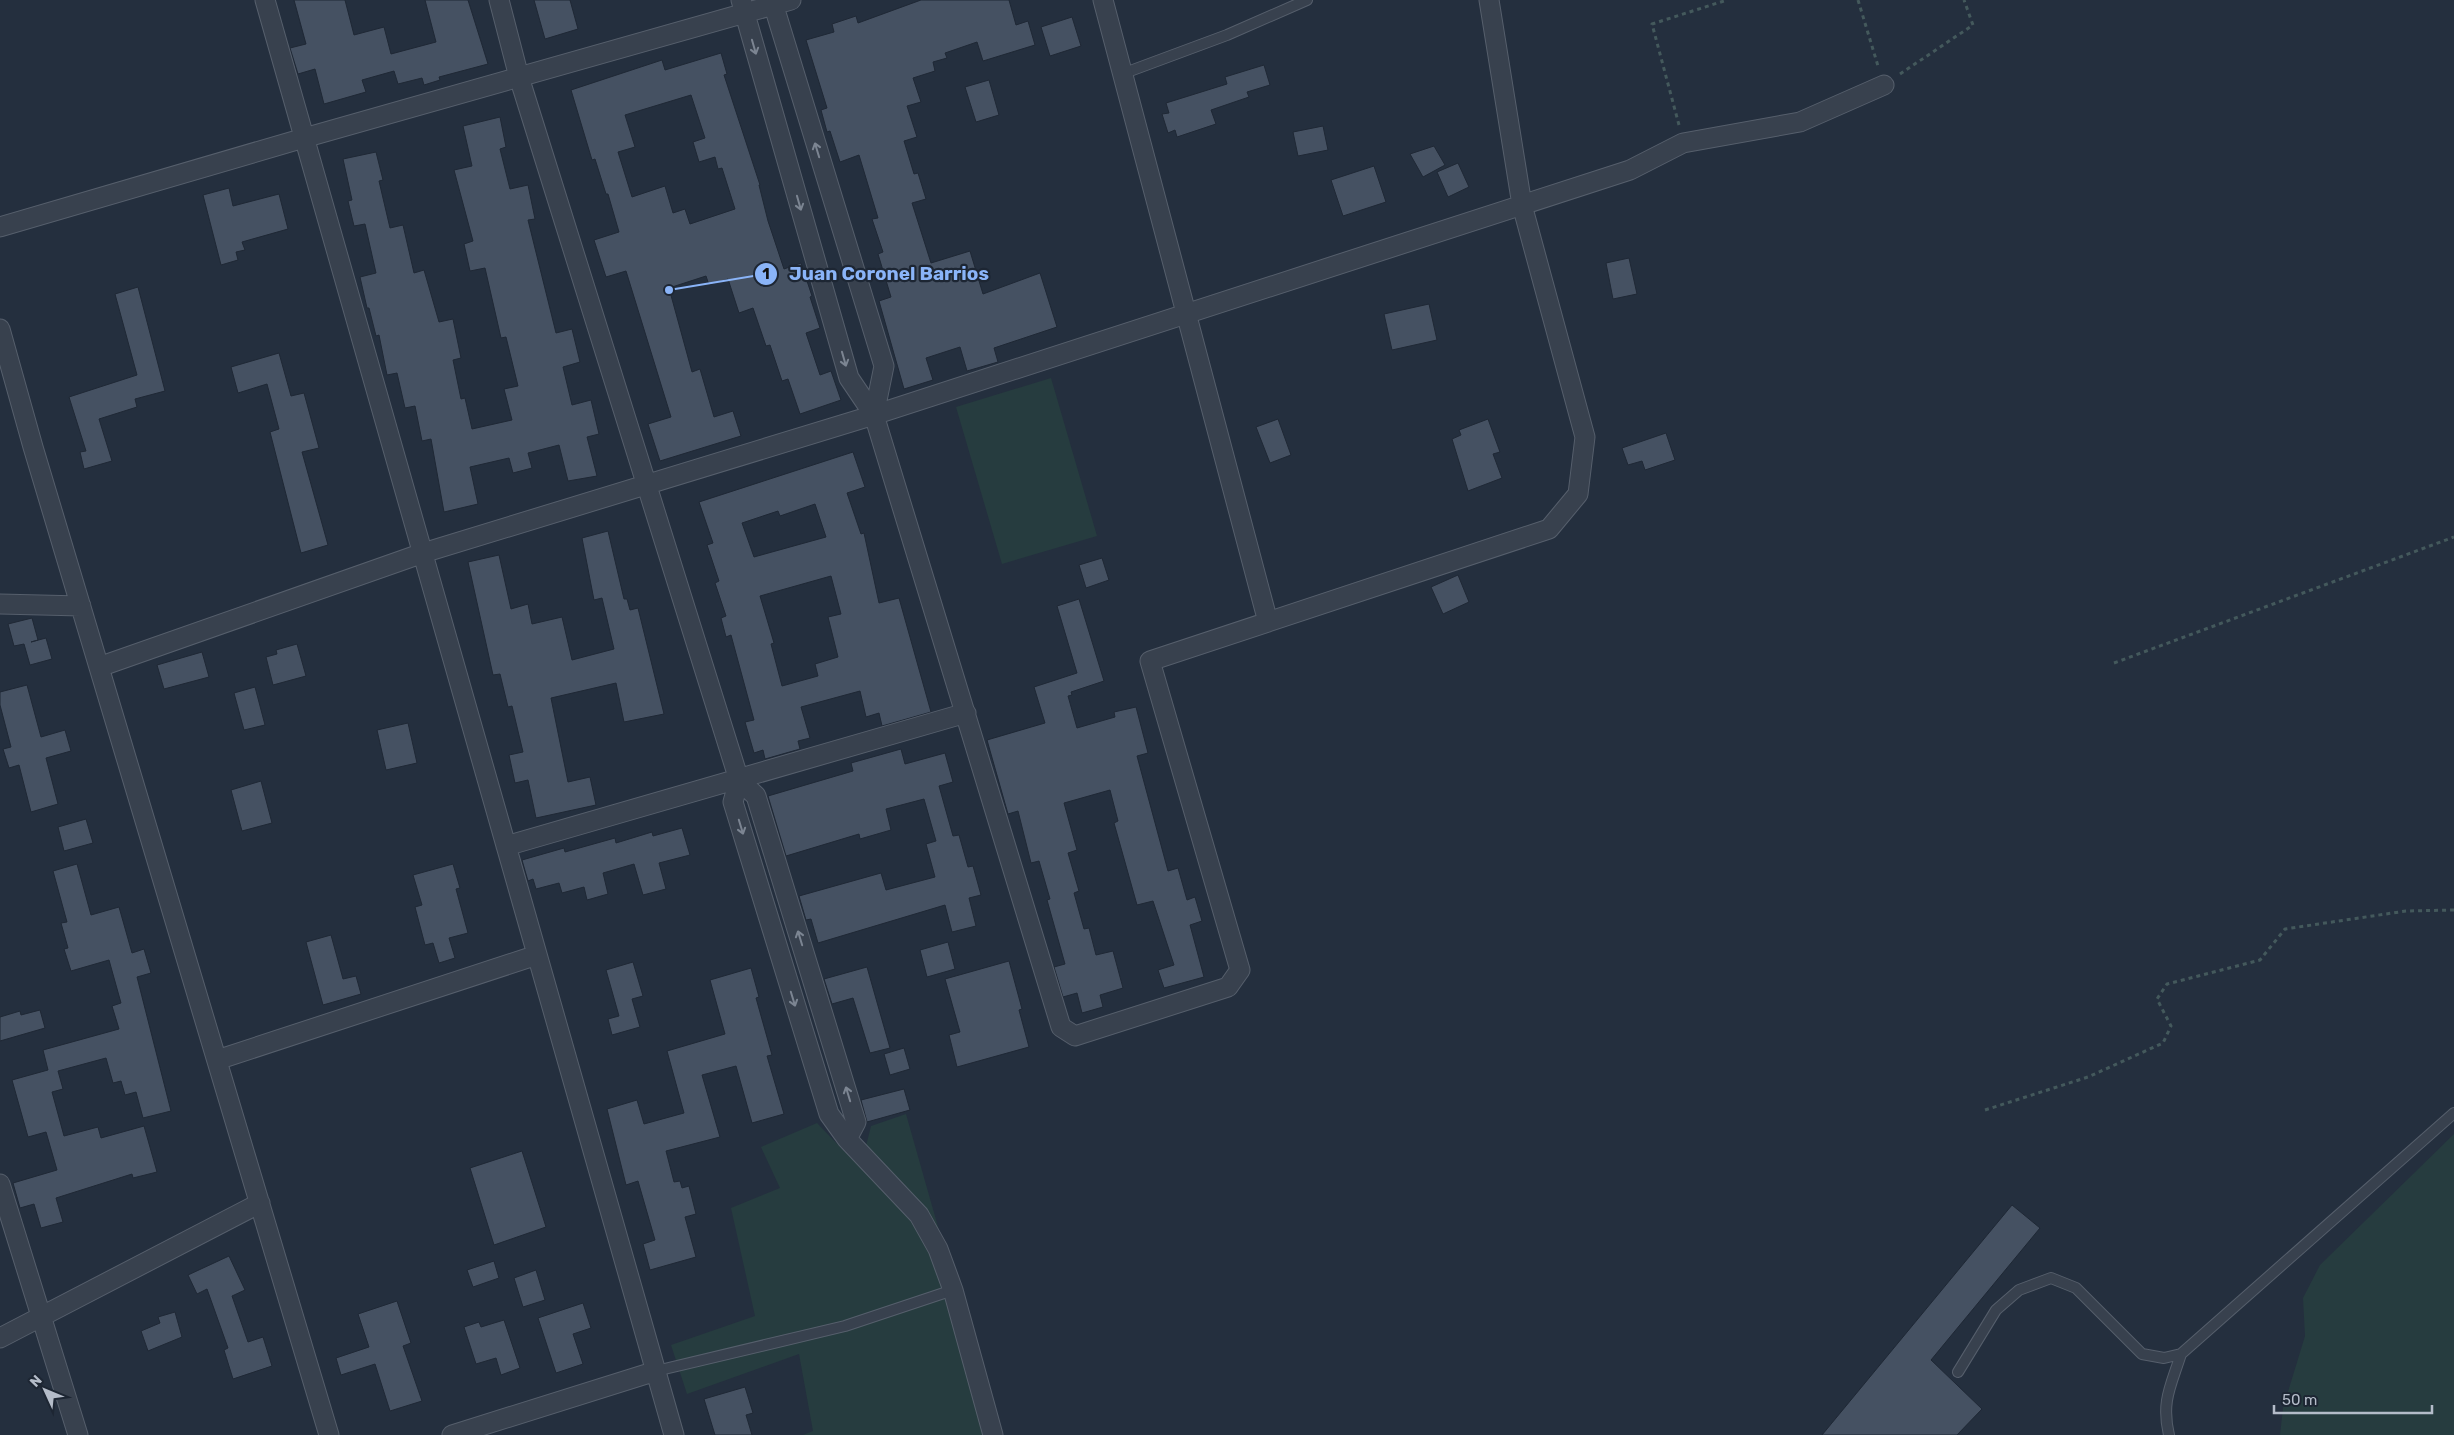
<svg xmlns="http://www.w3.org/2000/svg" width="2454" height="1435" viewBox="0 0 2454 1435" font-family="Rubik,sans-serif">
  <rect width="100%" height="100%" fill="#242f3e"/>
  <path fill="#263c3f" d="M1051 378 1097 536 1002 564 956 407Z
    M906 1114 997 1435H803L813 1431 799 1354 687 1394 671 1345 755 1316 731 1208 780 1188 761 1147 817 1123 845 1152 866 1146 871 1126Z
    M2454 1134V1435H2280L2283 1408 2305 1336 2303 1298 2320 1265Z"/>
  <path fill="#455162" stroke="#1f2835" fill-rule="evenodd" d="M294 0H345L354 35 384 27 391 54 436 42 425 0H468L488 64 439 77 440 80 424 85 422 78 398 84 394 71 362 80 366 92 324 104 315 69 298 74 290 48 306 44Z
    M534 0H570L578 29 545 39Z
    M921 0H1009L1016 25 1028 21 1035 45 983 61 977 42 945 53 947 58 933 62 935 71 913 78 921 102 907 106 917 137 904 141 914 174 918 173 926 199 912 203 931 263 970 251 983 294 1040 273 1057 327 994 348 998 362 967 371 960 347 926 358 933 380 904 389 879 301 891 297 878 254 883 252 872 219 878 218 859 155 840 162 830 131 827 132 821 110 827 108 806 40 834 32 832 24 856 16 858 23Z
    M1072 17 1081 46 1050 56 1041 27Z
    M721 53 727 74 724 75 760 185H759L768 221 784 269 801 263 812 296 810 297 820 328 806 333 820 375 831 371 841 400 800 414 788 379 782 381 770 345 766 346 753 308 739 313 728 279 709 285 706 276 669 288 692 372 700 369 714 417 733 411 741 436 660 461 648 424 671 417 626 271 606 277 594 240 619 232 608 194H606L595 159 592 160 571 90 662 60 665 70ZM691 95 705 138 693 142 699 162 715 157 718 169 722 168 735 209 690 224 685 209 673 213 665 186 632 197 618 152 635 147 625 115Z
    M1264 65 1270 85 1247 92 1249 97 1211 110 1216 124 1177 137 1175 130 1168 133 1162 114 1169 113 1166 103 1227 84 1225 77Z
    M989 80 999 115 976 122 965 87Z
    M500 117 506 147 500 149 510 189 528 185 535 219 528 220 556 333 572 329 580 362 563 367 572 405 591 400 599 434 587 437 597 476 568 481 559 445 528 453 532 468 513 473 509 458 470 467 478 504 444 512 431 439 422 441 415 406 405 408 397 373 387 375 379 335 376 336 369 308H367L360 277 376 273 365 224 354 226 348 201 352 200 343 159 376 152 383 180 379 181 390 228 403 225 414 273 424 270 439 322 453 319 461 358 453 360 461 399 465 398 472 429 512 420 504 389 518 386 506 337 501 338 485 268 470 271 464 244 473 241 454 170 472 166 463 126Z
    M1323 126 1328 150 1298 156 1293 132Z
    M1434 146 1445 165 1423 177 1410 154Z
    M1458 163 1469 187 1448 197 1437 172Z
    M1374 166 1386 202 1343 216 1331 180Z
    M229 188 233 206 279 194 288 229 242 242 245 250 236 252 238 260 221 265 203 195Z
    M1629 258 1637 294 1613 299 1606 263Z
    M138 287 165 391 135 399 137 407 99 419 112 461 84 469 80 452 86 451 69 397 137 375 115 294Z
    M1429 304 1437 340 1392 350 1384 314Z
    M279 353 291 396 304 393 319 448 302 452 328 545 301 553 270 432 279 429 267 384 238 393 231 367Z
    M1278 419 1291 455 1270 463 1256 427Z
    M1488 419 1500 452 1493 454 1502 478 1468 491 1452 439 1461 435 1459 430Z
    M1666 433 1675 460 1645 470 1642 461 1628 465 1622 448Z
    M853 452 865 487 847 493 861 534 864 533 879 603 899 598 931 712 882 726 879 713 866 717 860 691 801 707 810 738 798 741 800 749 765 759 763 750 754 753 745 722 754 720 731 635 726 637 721 618 726 616 715 583 719 581 707 545 713 543 699 502ZM815 504 826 537 754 557 742 523 778 511 780 516ZM831 576 841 614 828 617 838 657 815 664 818 676 782 686 771 644 774 643 760 596Z
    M608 531 624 599H627L630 610 638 608 664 714 624 722 616 683 551 698 568 782 590 777 596 805 536 818 528 780 515 783 509 755 523 752 512 706 508 707 500 674 493 675 468 562 499 555 511 609 528 604 532 624 562 617 572 660 614 649 602 598 594 600 582 538Z
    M1102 558 1109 580 1086 588 1079 565Z
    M1458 575 1469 602 1443 614 1431 587Z
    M1079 599 1104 681 1071 692 1072 695 1068 696 1077 728 1115 717 1114 712 1136 707 1148 753 1137 756 1168 871 1178 868 1187 900 1195 897 1202 921 1190 925 1204 977 1164 988 1158 970 1174 965 1153 901 1137 905 1114 823 1118 821 1110 790 1064 803 1077 850 1068 853 1079 891 1074 893 1084 929 1089 928 1096 955 1113 951 1123 988 1100 995 1103 1007 1082 1013 1077 993 1063 997 1054 967 1065 964 1047 900 1050 899 1039 861 1031 863 1018 811 1008 814 987 740 1045 723 1034 687 1077 673 1057 606Z
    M32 618 38 640 31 642 46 638 52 659 30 665 24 644 14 646 8 624Z
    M297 644 306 676 273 685 266 657 277 654 276 650Z
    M202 652 209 677 164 689 157 665Z
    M27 685 41 737 65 730 71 751 46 758 58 804 31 812 19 765 9 768 3 749 11 747 0 705V692Z
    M255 687 265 725 244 730 234 693Z
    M408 723 417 763 386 770 377 730Z
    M901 749 905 764 945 753 953 782 939 786 953 836 959 835 968 867 973 866 981 895 969 898 976 926 952 932 945 905 818 943 811 919 806 920 799 896 881 873 886 890 935 877 926 844 936 841 924 799 886 809 891 830 860 839 859 834 786 856 768 796 853 771 851 763Z
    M261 781 272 823 242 831 231 790Z
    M86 819 93 843 64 851 58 827Z
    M682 828 690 855 659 863 666 889 643 895 634 864 603 873 608 894 587 900 584 887 562 893 559 883 536 889 533 879 528 881 522 860 564 848 565 852 615 838 616 843 652 832 653 836Z
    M77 864 91 915 119 907 132 953 144 949 151 973 137 977 171 1111 143 1118 136 1092 125 1095 121 1081 113 1083 106 1058 58 1071 63 1089 52 1092 64 1136 98 1127 101 1138 144 1126 157 1172 133 1178 132 1174 56 1198 63 1222 41 1228 34 1204 20 1208 13 1183 57 1170 46 1132 28 1137 12 1080 48 1070 43 1050 119 1029 112 1006 121 1003 109 960 71 971 64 949 68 948 61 923 67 922 53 871Z
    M453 864 460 888 456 889 468 933 449 938 455 958 439 963 433 943 425 945 415 907 422 905 413 875Z
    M331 935 343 979 356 976 361 994 323 1005 306 942Z
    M948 942 955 969 927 977 920 950Z
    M1009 961 1022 1009 1019 1010 1029 1047 957 1067 949 1035 960 1032 945 979Z
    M633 962 643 996 632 999 640 1027 612 1035 608 1019 619 1016 606 970Z
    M867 967 890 1048 870 1053 853 998 832 1004 824 979Z
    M751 968 759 997 756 998 772 1055 767 1056 784 1114 752 1123 736 1066 702 1075 720 1137 666 1151 674 1182 680 1181 682 1188 689 1186 696 1214 685 1217 696 1257 650 1270 643 1244 655 1240 638 1181 626 1185 607 1109 637 1100 644 1124 684 1113 667 1051 725 1034 710 980Z
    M40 1010 45 1028 0 1041V1017L20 1011 21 1015Z
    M904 1048 910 1069 890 1075 884 1054Z
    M904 1089 910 1110 867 1122 861 1100Z
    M522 1151 546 1227 494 1245 470 1168Z
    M2012 1205 2040 1228 1931 1360 1982 1409 1957 1435H1822Z
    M229 1256 245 1290 232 1296 248 1342 263 1337 272 1366 233 1379 224 1350 228 1348 207 1289 197 1294 188 1275Z
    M494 1261 499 1278 473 1287 467 1270Z
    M536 1270 545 1300 523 1307 514 1278Z
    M397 1301 411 1343 403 1346 422 1401 390 1411 375 1364 341 1375 336 1358 369 1347 358 1314Z
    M583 1303 591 1328 573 1334 583 1364 556 1373 538 1318Z
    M175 1312 182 1337 148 1351 141 1331 160 1323 158 1317Z
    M504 1320 520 1368 501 1375 496 1358 476 1364 464 1327 479 1322 481 1327Z
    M745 1387 753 1413 746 1415 752 1435H715L704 1399Z"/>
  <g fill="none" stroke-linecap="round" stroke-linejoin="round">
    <defs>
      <path id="lane" d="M1122 74 1227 35 1307 0
        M656 1371 845 1326 953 1290
        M1958 1372 1996 1310 2019 1290 2051 1278 2076 1288 2142 1354 2164 1358 2181 1354 2454 1113
        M2169 1435C2161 1401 2171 1386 2181 1354"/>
      <path id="street" d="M265 0 674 1435
        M499 0 519 77 739 780 756 796 856 1122 847 1139
        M741 0 849 378 874 415 1061 1027 1075 1036 1228 987 1240 970 1150 661 1549 529 1578 494 1585 437 1522 205 1489 0
        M772 0 884 366 874 415
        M1103 0 1268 622
        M0 227 304 138 791 0
        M0 329 33 447 329 1435
        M0 604 81 606
        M99 667 423 553 874 415 1630 170 1683 143 1800 122 1884 85
        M739 780 733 802 829 1114 847 1139 919 1215 938 1249 953 1290 993 1435
        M506 846 966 713
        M217 1060 537 955
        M0 1184 78 1435
        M0 1338 260 1203
        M452 1435 656 1371"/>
    </defs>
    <use href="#lane" stroke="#565f6c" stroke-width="12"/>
    <use href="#street" stroke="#565f6c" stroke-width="21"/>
    <path stroke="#44595c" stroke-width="3" stroke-dasharray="4 4" stroke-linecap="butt" d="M1858 0 1878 66
      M1900 74 1973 25 1964 0
      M1679 125 1652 24 1727 0
      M2114 663 2454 537
      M1985 1110 2088 1077 2163 1043 2171 1026 2157 999 2167 984 2260 960 2285 929 2406 911 2454 910"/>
    <use href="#lane" stroke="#38414e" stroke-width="10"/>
    <use href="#street" stroke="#38414e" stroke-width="19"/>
  </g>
  <defs><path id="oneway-shaft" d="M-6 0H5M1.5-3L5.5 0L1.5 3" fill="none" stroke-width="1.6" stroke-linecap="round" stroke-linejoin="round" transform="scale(1.25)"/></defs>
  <g stroke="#7c8592">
    <use href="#oneway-shaft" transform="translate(754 47) rotate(74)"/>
    <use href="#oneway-shaft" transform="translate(817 150) rotate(-107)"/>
    <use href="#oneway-shaft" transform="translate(799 203) rotate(74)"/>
    <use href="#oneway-shaft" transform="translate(844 359) rotate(74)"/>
    <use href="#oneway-shaft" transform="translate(741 827) rotate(73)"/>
    <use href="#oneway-shaft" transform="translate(800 938) rotate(-107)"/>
    <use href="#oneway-shaft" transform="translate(793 999) rotate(73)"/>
    <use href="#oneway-shaft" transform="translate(848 1094) rotate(-107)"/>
  </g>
  <path fill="none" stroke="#8ab4f8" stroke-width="2" d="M669 290L766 274"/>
  <g fill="#8ab4f8" stroke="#1d2633" stroke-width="2">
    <circle cx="669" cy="290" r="5"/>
    <circle cx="766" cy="274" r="12"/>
  </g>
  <g font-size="15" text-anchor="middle" font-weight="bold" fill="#111">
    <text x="766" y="279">1</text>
  </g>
  <g font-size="19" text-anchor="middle" font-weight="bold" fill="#8ab4f8" stroke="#1d2633" stroke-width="4.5" stroke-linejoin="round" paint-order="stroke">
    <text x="889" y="280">Juan Coronel Barrios</text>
  </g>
  <g transform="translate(45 1390) rotate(314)" stroke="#1d2633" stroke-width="4" paint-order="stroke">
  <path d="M0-4L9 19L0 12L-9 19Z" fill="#b4bcc9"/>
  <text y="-8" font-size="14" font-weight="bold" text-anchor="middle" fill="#b4bcc9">N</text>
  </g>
  <path d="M2274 1405v8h158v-8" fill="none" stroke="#b4bcc9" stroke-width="2.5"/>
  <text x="2282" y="1405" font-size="15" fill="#b4bcc9" stroke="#1d2633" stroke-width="4" paint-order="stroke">50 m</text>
</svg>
